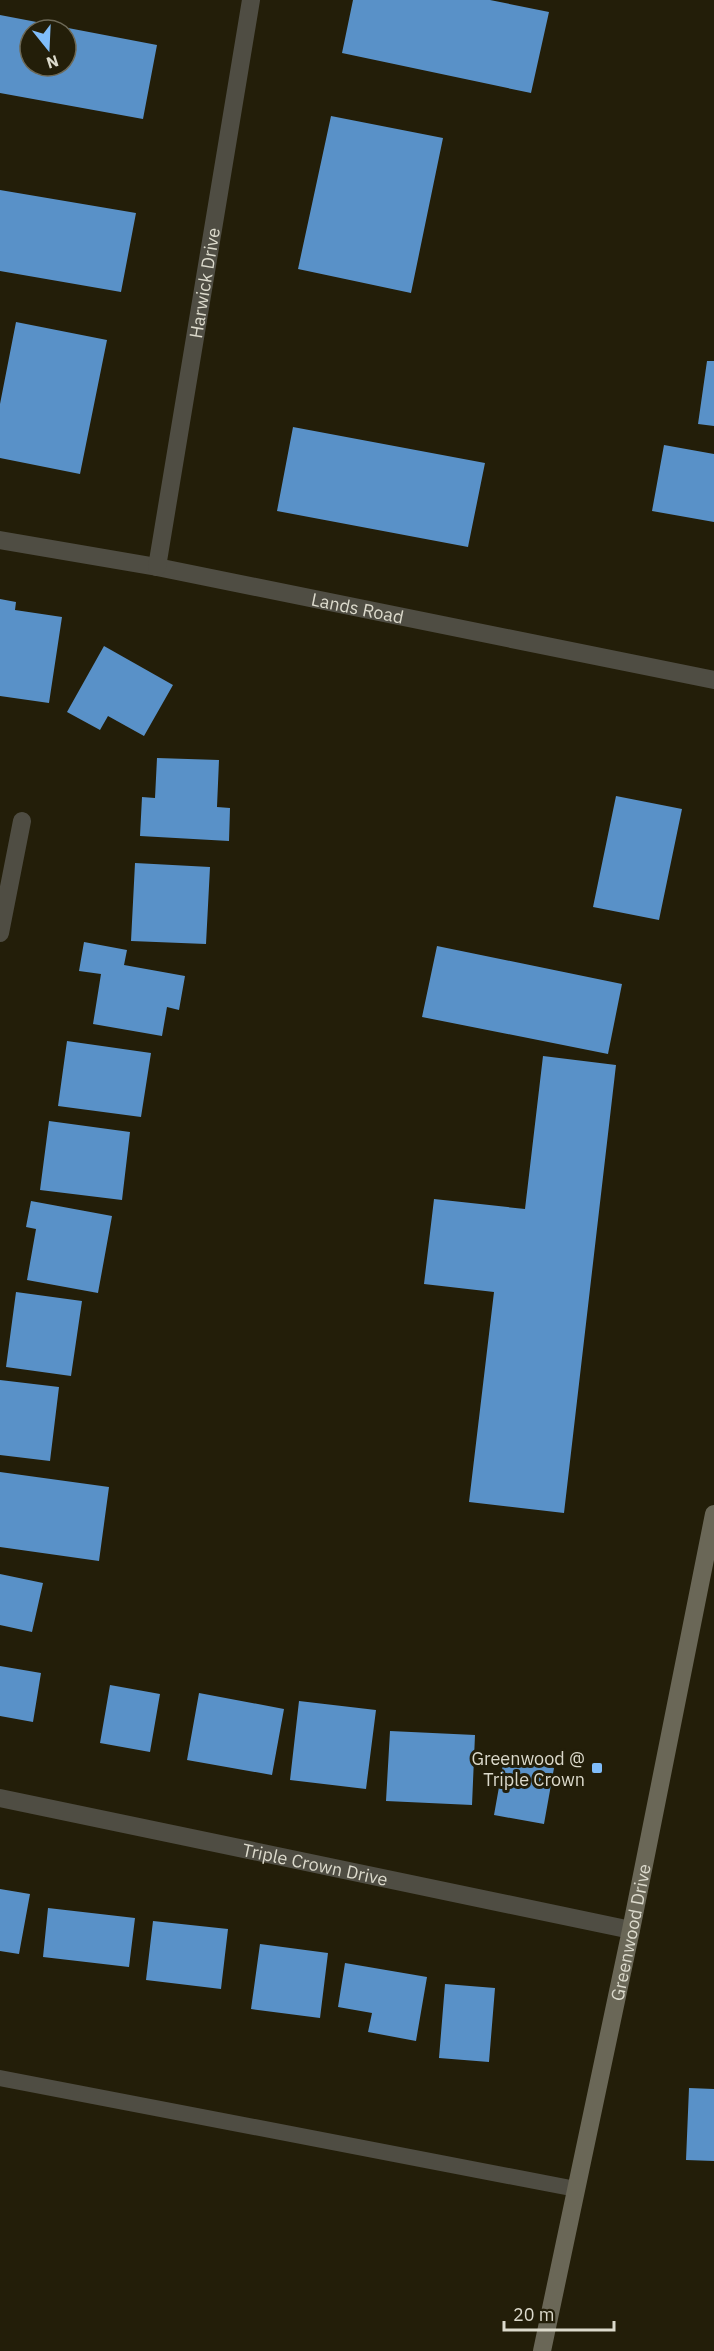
<svg xmlns="http://www.w3.org/2000/svg" width="714" height="2351" viewBox="0 0 714 2351" font-family="'IBM Plex Sans',sans-serif">
  <rect width="100%" height="100%" fill="#231e09"/>
  <path fill="#5991c8" fill-rule="evenodd" d="M353 0H490L549 12 531 93 342 53Z
    M0 15 157 45 143 119 0 93ZM30 30H66V66H30Z
    M331 116 443 138 411 293 298 269Z
    M0 190 136 213 121 292 0 271Z
    M16 322 107 340 80 474 0 458V404Z
    M707 361H714V426L698 424Z
    M293 427 485 463 468 547 277 511Z
    M664 445 714 454V522L652 511Z
    M0 599 16 602 15 610 62 617 49 703 0 696Z
    M104 646 173 685 144 736 108 716 100 730 67 712Z
    M157 758 219 760 217 807 230 808 229 841 140 836 142 797 155 798Z
    M616 796 682 809 659 920 593 907Z
    M135 863 210 867 206 944 131 941Z
    M84 942 127 950 124 965 185 976 179 1010 167 1007 162 1036 93 1024 101 974 79 971Z
    M437 946 622 984 608 1054 422 1017Z
    M67 1041 151 1053 141 1117 58 1106Z
    M543 1056 616 1065 564 1513 469 1502 494 1292 424 1284 434 1199 525 1209Z
    M49 1121 130 1132 122 1200 40 1190Z
    M31 1201 112 1216 98 1293 27 1280 36 1229 26 1227Z
    M16 1292 82 1301 71 1376 6 1367Z
    M0 1380 59 1387 50 1461 0 1455Z
    M0 1472 109 1487 99 1561 0 1547Z
    M0 1574 43 1583 32 1632 0 1625Z
    M0 1666 41 1673 33 1722 0 1716Z
    M110 1685 160 1694 150 1752 100 1743Z
    M199 1693 284 1709 272 1775 187 1760Z
    M299 1701 376 1710 366 1789 290 1780Z
    M390 1731 475 1735 472 1805 386 1801Z
    M504 1759 554 1768 544 1824 494 1815Z
    M0 1889 30 1894 19 1954 0 1951Z
    M48 1908 135 1918 129 1967 43 1957Z
    M153 1921 228 1929 221 1989 146 1980Z
    M260 1944 328 1953 320 2018 251 2009Z
    M345 1963 427 1977 416 2041 368 2032 372 2013 338 2007Z
    M445 1984 495 1988 489 2062 439 2058Z
    M689 2088 714 2089V2161L686 2160Z"/>
  <g fill="none" stroke-linecap="round" stroke-linejoin="round">
    <path stroke="#4f4d43" stroke-width="16" d="M0 2078 576 2189"/>
    <g stroke="#4f4d43" stroke-width="18">
      <path id="s1" d="M0 540 157 567 714 680"/>
      <path id="s2" d="M157 567 251 0"/>
      <path d="M0 933 22 821"/>
      <path id="s3" d="M0 1798 631 1930"/>
    </g>
    <path stroke="#6a6757" stroke-width="18" id="s4" d="M542 2351 631 1930 714 1514"/>
  </g>
  <rect fill="#80bdfa" stroke="#231e09" stroke-width="2" x="591" y="1762" width="12" height="12" rx="3"/>
  <g text-anchor="middle" dominant-baseline="central" stroke-width="6" stroke-linejoin="round" paint-order="stroke">
    <g font-size="18" fill="#dcdacc" stroke="#231e09">
      <text stroke="none"><textPath href="#s2" startOffset="288">Harwick Drive</textPath></text>
      <text stroke="none"><textPath href="#s1" startOffset="364">Lands Road</textPath></text>
      <text stroke="none"><textPath href="#s3" startOffset="322">Triple Crown Drive</textPath></text>
      <text stroke="none"><textPath href="#s4" startOffset="428">Greenwood Drive</textPath></text>
    </g>
    <g font-size="18" fill="#dcdacc" stroke="#231e09" text-anchor="end">
      <text x="585" y="1758">Greenwood @<tspan x="585" dy="21">Triple Crown</tspan></text>
    </g>
  </g>
  <g transform="translate(48 48) rotate(162)"><circle r="28" fill="#231e09" stroke="#6d6957" stroke-width="1.5"/>
  <path d="M0-4.5L10 22L0 15L-10 22Z" fill="#80bdfa"/>
  <text y="-9" font-size="16" font-weight="bold" text-anchor="middle" fill="#dcdacc">N</text>
  </g>
  <path d="M504 2321v9h110v-9" fill="none" stroke="#dcdacc" stroke-width="3"/>
  <text x="513" y="2321" font-size="18" fill="#dcdacc" stroke="#231e09" stroke-width="4.5" paint-order="stroke">20 m</text>
</svg>
